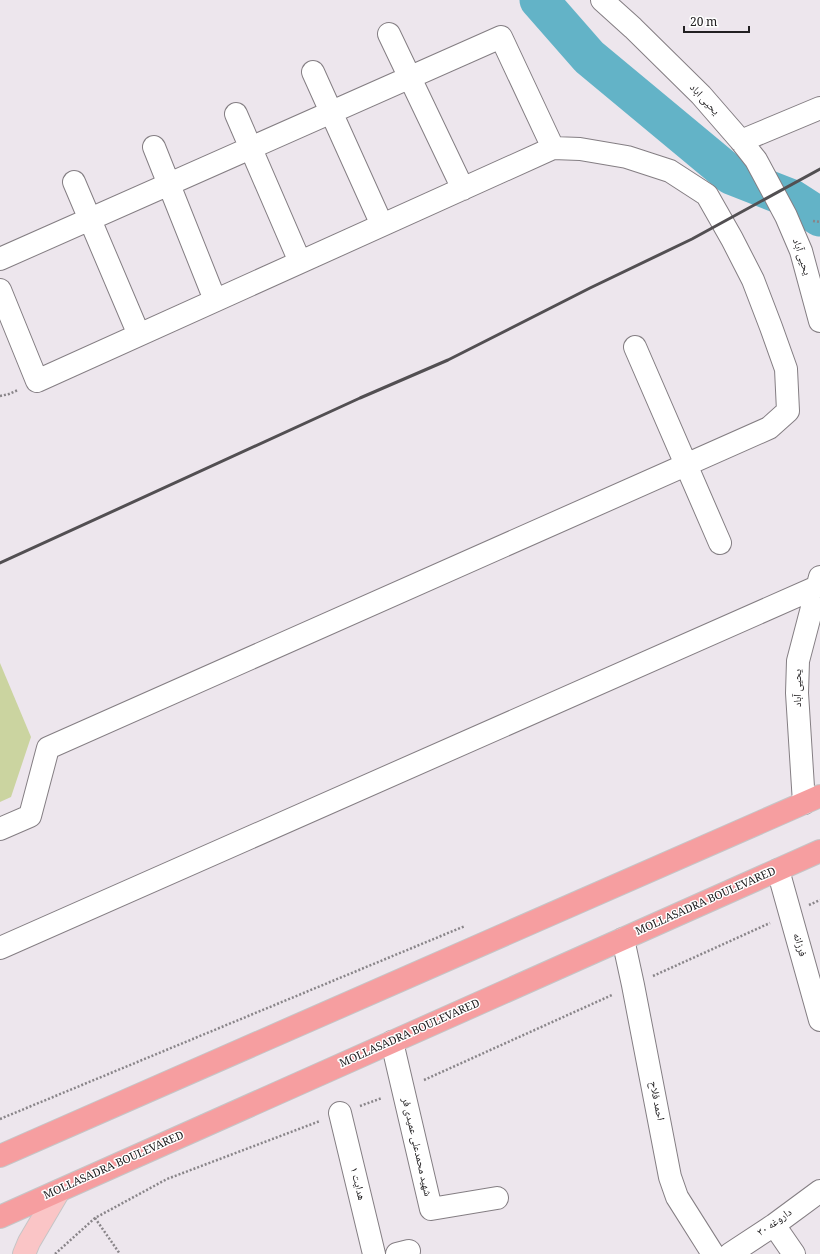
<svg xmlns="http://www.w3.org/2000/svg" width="820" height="1254" viewBox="0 0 820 1254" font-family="Georgia,'Noto Naskh Arabic',serif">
  <rect width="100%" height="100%" fill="#ede6ed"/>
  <path fill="#cbd4a0" d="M0 663 31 737 11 797 0 802Z"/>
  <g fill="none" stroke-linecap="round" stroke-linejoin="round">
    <path stroke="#63b3c7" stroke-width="39" d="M539 0 589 57 731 175 792 199 820 217"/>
    <defs>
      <path id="minor" d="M602 0 633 28 701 95 741 141 756 160 786 216 801 251 820 321
        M389 34 463 189
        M313 72 382 225
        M236 114 300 262
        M741 141 820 108
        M154 147 215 300
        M74 182 139 335
        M0 259 501 37 553 148
        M0 290 37 381 553 148 580 149 627 157 670 171 707 195 732 239 753 280 771 327 786 369 788 411 769 428 48 748 30 816 0 829
        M635 347 720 543
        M804 803 797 693 798 661 820 577
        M778 870 820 1020
        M623 939 633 985 670 1177 677 1197 713 1254
        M0 948 817 587
        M392 1042 431 1209 497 1198
        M340 1113 374 1254
        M774 1225 794 1254
        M397 1254 409 1251
        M730 1254 774 1225 820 1191"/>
      <path id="major" d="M24 1254 29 1242 59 1191"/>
      <path id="highway" d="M0 1156 820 796
        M0 1217 820 851"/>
    </defs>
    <use href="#minor" stroke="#847e83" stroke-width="24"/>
    <use href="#major" stroke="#c6c5c6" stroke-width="24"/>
    <use href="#highway" stroke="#c6c5c6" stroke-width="24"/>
    <path stroke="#898589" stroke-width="2.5" stroke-dasharray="2 2" stroke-linecap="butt" d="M813 221 820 222
      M0 396 9 394 18 390
      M809 905 820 900
      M653 976 770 923
      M424 1080 612 995
      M360 1106 382 1098
      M0 1119 465 926
      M95 1218 120 1254
      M55 1254 95 1218 167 1179 320 1121"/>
    <use href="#minor" stroke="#fff" stroke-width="22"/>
    <use href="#major" stroke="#fac5c6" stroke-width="22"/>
    <use href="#highway" stroke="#f69ea0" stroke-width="22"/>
    <path stroke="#524f52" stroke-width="3" d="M0 563 360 398 448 360 590 288 692 239 820 169"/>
  </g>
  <g text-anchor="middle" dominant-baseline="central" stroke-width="3" stroke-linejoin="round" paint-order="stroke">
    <g font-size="11" fill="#222022" stroke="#fff">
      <text transform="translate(704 100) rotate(47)">یحیی اباد</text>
      <text transform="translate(801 257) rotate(72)">یحیی آباد</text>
      <text transform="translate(798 688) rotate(-90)">یحیی آباد</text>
      <text transform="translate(706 902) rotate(-24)">MOLLASADRA BOULEVARED</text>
      <text transform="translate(799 945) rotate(74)">فرزانه</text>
      <text transform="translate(410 1034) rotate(-24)">MOLLASADRA BOULEVARED</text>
      <text transform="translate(656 1101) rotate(79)">احمد فلاح</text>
      <text transform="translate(416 1147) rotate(77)">شهید محمدعلی عمیدی فر</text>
      <text transform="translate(114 1166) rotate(-24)">MOLLASADRA BOULEVARED</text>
      <text transform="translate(357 1184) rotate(76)">هدایت ۱</text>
      <text transform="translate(775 1223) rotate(-35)">داروغه ۳۰</text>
    </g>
  </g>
  <path d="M684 26v6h65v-6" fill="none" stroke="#222022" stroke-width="2"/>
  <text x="690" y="26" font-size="12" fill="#222022" stroke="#ffffff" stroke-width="3" paint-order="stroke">20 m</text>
</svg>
